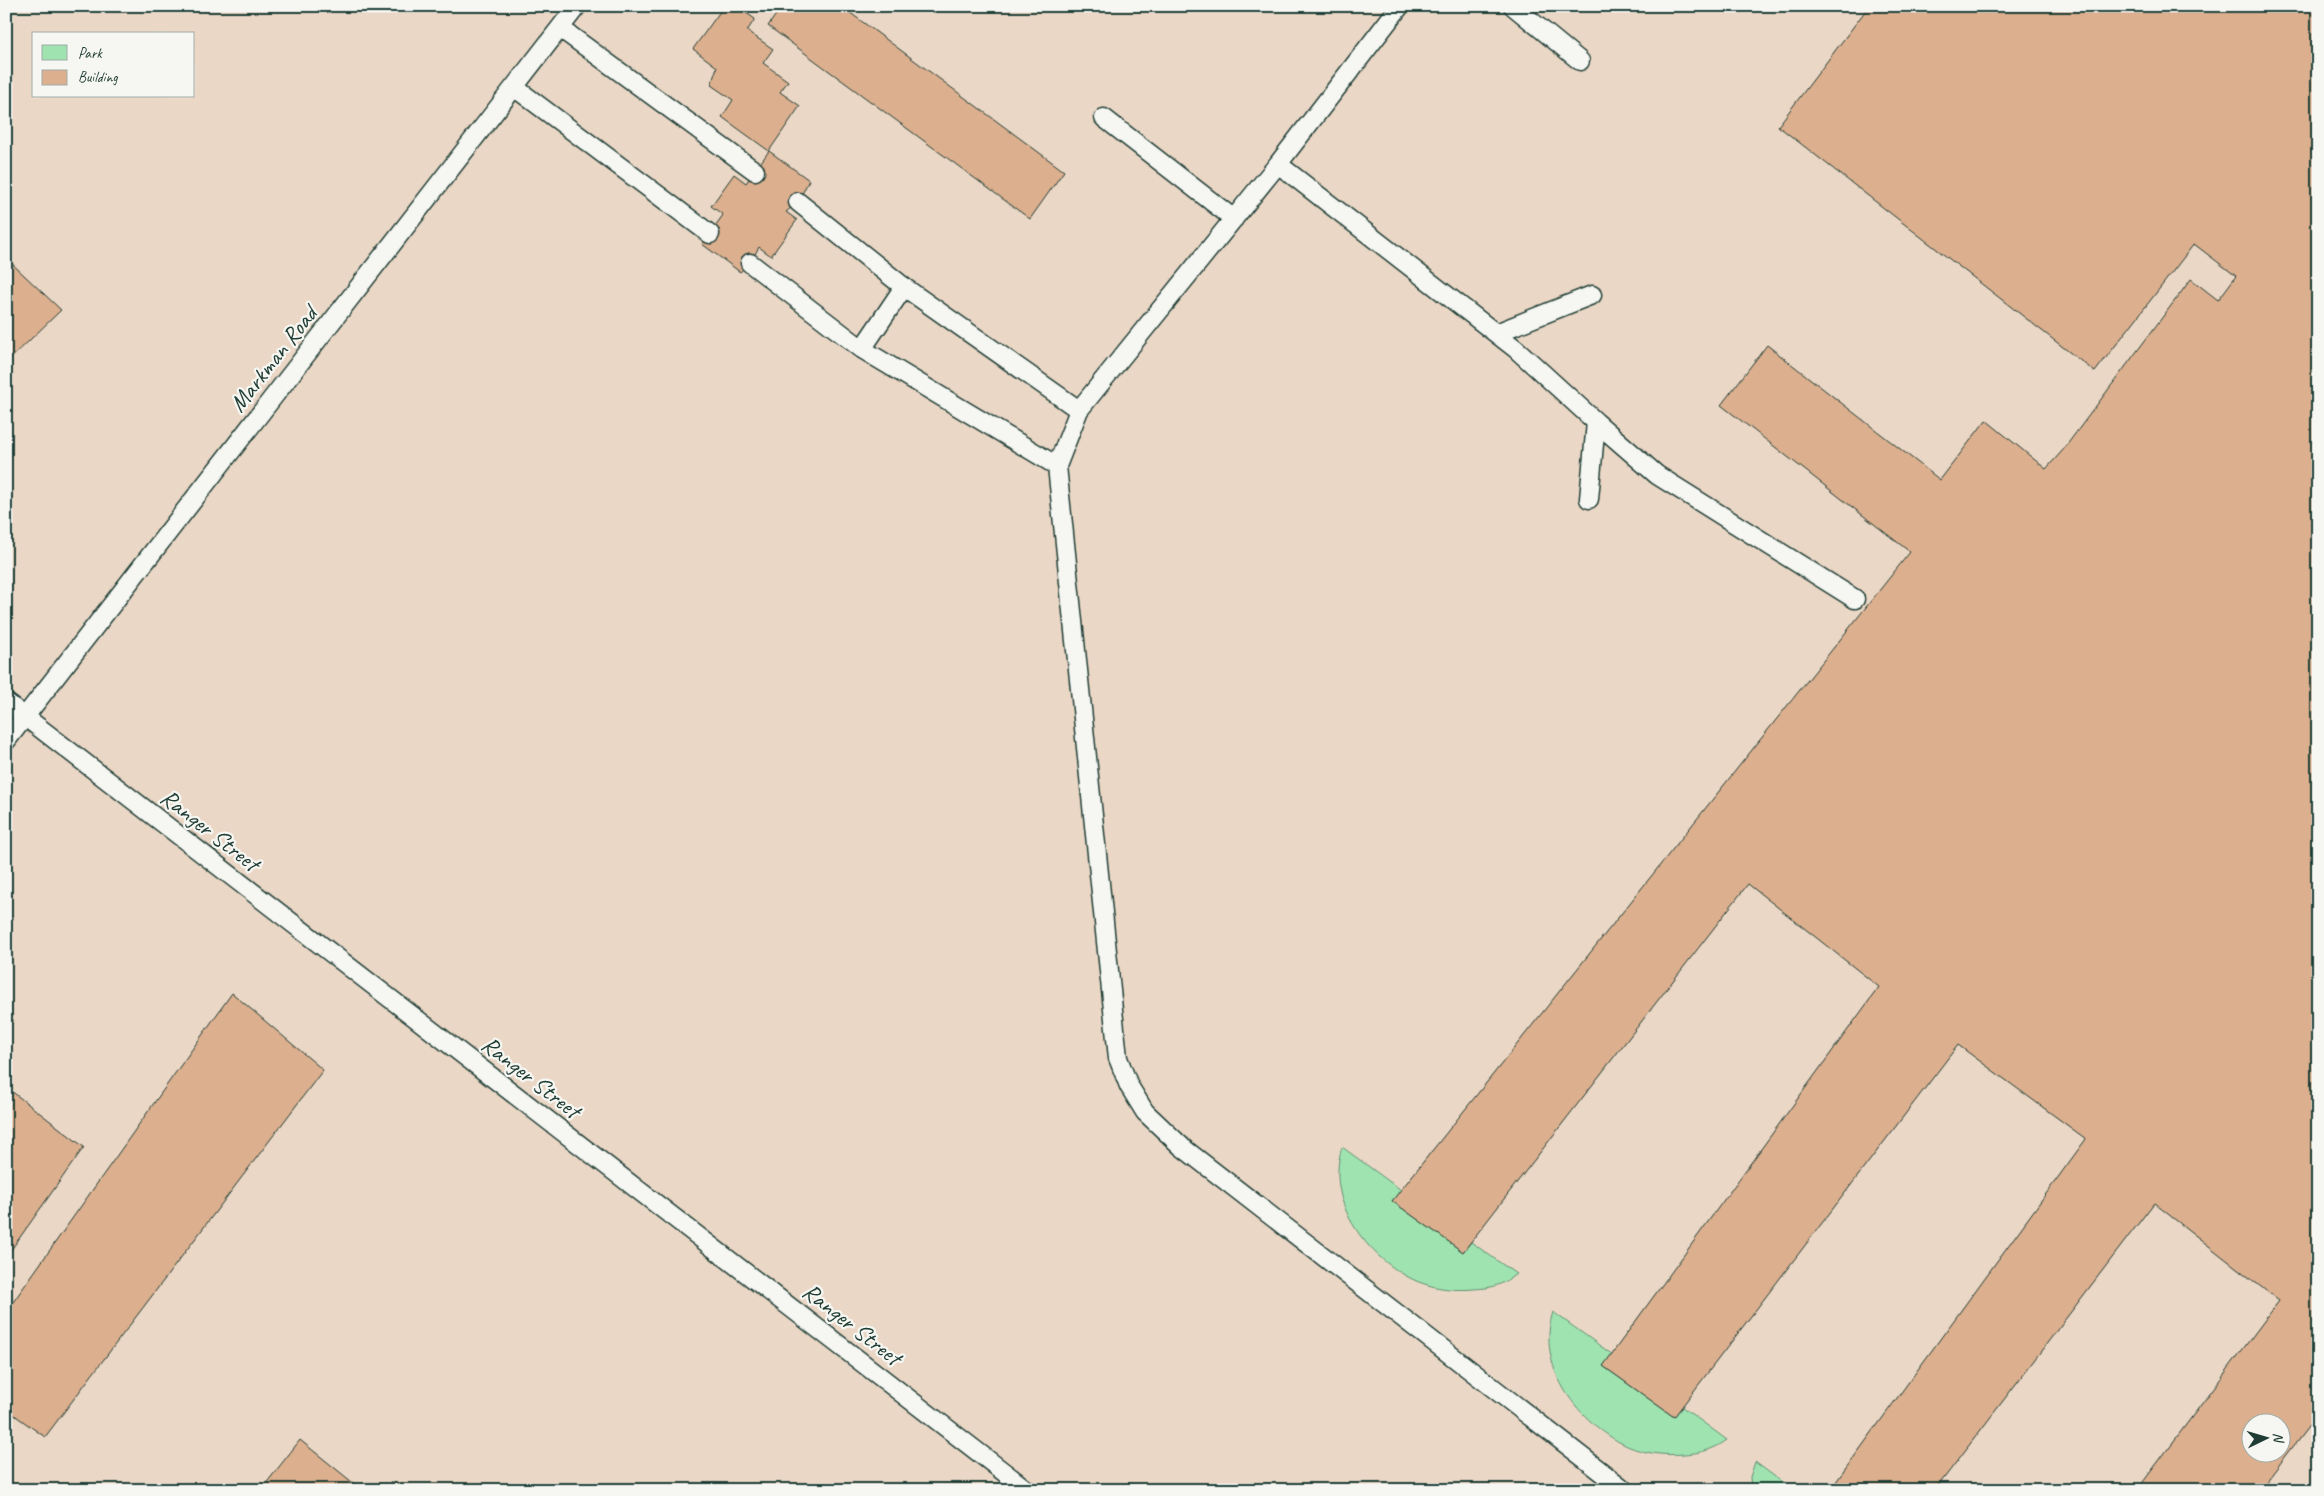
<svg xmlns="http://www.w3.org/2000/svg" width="2324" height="1496" viewBox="0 0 2324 1496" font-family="Caveat,sans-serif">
  <rect width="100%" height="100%" fill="#f1e8de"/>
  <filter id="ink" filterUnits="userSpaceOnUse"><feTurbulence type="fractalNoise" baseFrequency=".02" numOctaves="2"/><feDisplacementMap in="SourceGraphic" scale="10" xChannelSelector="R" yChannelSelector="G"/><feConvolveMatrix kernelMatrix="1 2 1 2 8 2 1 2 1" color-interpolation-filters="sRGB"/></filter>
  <g filter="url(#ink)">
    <path fill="#ebd7c6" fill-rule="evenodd" d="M6 6H2318V1490H6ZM34 34H194V96H34ZM2252 1424H2282V1454H2252Z"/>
    <path fill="#9fe4b0" stroke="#5f9072" d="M1342 1147 1401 1190 1392 1201 1463 1252 1471 1242 1516 1274C1501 1286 1492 1288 1474 1289 1453 1291 1429 1288 1410 1278 1364 1254 1325 1200 1342 1147Z
      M1553 1312 1613 1355 1603 1366 1674 1417 1682 1407 1727 1440C1713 1450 1701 1453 1684 1454 1664 1456 1639 1453 1621 1443 1575 1418 1536 1365 1553 1312Z
      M1755 1462 1793 1490H1751L1750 1477Z"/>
    <path fill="#dcaf8e" stroke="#1f3d34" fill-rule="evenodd" d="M724 6H736L755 19 747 31 773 49 763 63 788 81 780 92 800 106 769 151 722 117 733 100 711 85 717 67 693 49Z
      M782 6H841L1064 171 1030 219 768 26Z
      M1869 6H2318V1414L2260 1490H2137L2279 1301 2154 1203 1935 1490H1830L2086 1139 1958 1045 1674 1417 1603 1366 1879 987 1748 884 1463 1252 1392 1201 1910 552 1721 405 1767 345 1940 480 1986 420 2046 469 2063 450 2191 279 2218 300 2236 276 2194 244 2095 372 1778 126ZM2252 1424H2282V1454H2252Z
      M769 151 809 180 798 202 786 212 797 220 771 256 759 247 750 263 740 272 702 244 723 215 711 206 734 174 746 183Z
      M6 258 61 310 6 363Z
      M232 993 323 1070 45 1437 6 1409V1312Z
      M6 1087 84 1147 6 1257Z
      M300 1440 362 1490H261Z"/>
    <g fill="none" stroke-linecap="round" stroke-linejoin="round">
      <defs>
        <path id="lane" d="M1400 6 1278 164 1079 410 1057 466 1118 1058 1129 1086 1145 1112 1182 1147 1625 1490
          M1513 6 1580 61
          M560 28 755 171
          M514 87 710 234
          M1104 118 1234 219
          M1278 164 1516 349 1596 422 1589 499
          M798 202 904 287 1079 410
          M750 263 862 349 1057 466
          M1496 333 1592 295
          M862 349 904 287
          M1596 422 1657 475 1855 599
          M6 702 1027 1490
          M6 741 577 6"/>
      </defs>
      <use href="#lane" stroke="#1f3d34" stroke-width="21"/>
      <use href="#lane" stroke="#f6f6f2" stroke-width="18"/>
    </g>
  </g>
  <g text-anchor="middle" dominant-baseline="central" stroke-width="4.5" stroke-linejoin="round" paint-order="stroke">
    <g font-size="24" fill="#1f3d34" stroke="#f6f6f2">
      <text transform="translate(273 359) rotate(-52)">Markman Road</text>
      <text transform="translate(210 830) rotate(38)">Ranger Street</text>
      <text transform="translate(531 1077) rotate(38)">Ranger Street</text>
      <text transform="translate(852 1324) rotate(38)">Ranger Street</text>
    </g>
  </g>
  <rect width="2324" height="1496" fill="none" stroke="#f6f6f2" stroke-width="25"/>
  <rect x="12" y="12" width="2299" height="1471" fill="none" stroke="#1f3d34" stroke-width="2" filter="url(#ink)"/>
  <rect x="32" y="32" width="162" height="65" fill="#f6f6f2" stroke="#a0aca6"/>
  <rect x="42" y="45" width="25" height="15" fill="#9fe4b0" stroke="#a0aca6"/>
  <text x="78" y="58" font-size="15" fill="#1f3d34">Park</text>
  <rect x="42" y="70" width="25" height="15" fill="#dcaf8e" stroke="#a0aca6"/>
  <text x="78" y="82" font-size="15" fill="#1f3d34">Building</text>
  <g transform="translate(2266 1438) rotate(85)"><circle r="24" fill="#f6f6f2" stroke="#a0aca6"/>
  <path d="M0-4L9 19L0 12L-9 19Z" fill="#1f3d34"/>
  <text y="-8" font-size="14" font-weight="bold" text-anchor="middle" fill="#1f3d34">N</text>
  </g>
</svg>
